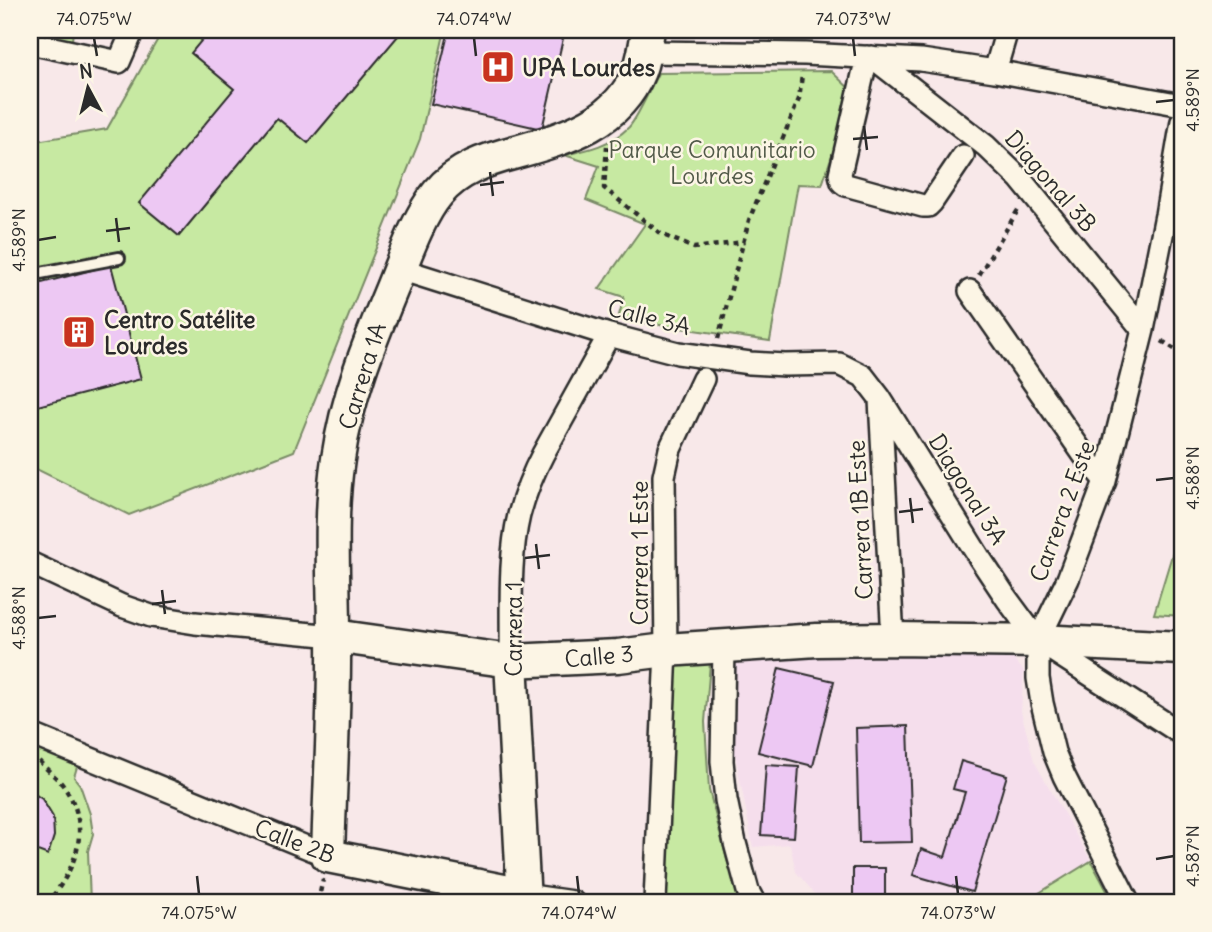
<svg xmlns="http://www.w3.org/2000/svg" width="1212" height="932" viewBox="0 0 1212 932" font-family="Delius,sans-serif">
  <rect width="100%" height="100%" fill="#f8e8e9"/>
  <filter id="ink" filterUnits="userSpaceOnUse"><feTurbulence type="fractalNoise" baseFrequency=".0143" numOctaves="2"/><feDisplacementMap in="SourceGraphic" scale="14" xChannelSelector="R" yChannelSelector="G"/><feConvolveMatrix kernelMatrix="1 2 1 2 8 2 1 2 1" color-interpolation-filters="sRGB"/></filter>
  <g filter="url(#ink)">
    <path fill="#f5deec" d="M1009 654 1024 671 1021 711 1034 761 1091 861 1026 902H822L796 872 790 844 753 847 733 743 735 655Z"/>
    <path fill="#c7e9a2" stroke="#798a66" stroke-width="2" d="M30 30H73L72 41 30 34Z
      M163 30H445L420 139 294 451 129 515 30 466V142L107 129Z
      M831 71 853 92 822 185 798 184 770 341 618 319 624 297 599 289 645 224 586 200 599 166 564 155C588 150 611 145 629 127 638 117 651 87 658 73Z
      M1182 522V616L1154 614Z
      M675 661 710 663 705 722 709 790 727 860 741 902H665Z
      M30 742 79 760 74 777 80 785 90 814 93 834 88 851 90 902H30Z
      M1091 861 1113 902H1026L1031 898Z"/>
    <path fill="#edc8f3" stroke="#2b2b2b" stroke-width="2" d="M210 30H403L308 143 277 118 179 236 139 203 234 89 191 53Z
      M449 30H565L542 129 431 104Z
      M111 265 141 379 30 408V286Z
      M779 668 834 681 813 766 758 752Z
      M908 726 912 842 859 843 856 728Z
      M961 761 1007 775 972 892 913 875 921 849 945 857 965 792 953 789Z
      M766 765 799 767 794 837 761 835Z
      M30 791 42 799 53 817 54 836 48 855 30 848Z
      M853 868H885V902H853Z
      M60 898 84 899V902H60Z"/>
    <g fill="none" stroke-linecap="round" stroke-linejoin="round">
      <defs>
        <path id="lane" d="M30 275 119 258"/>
        <path id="street" d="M30 43 119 62 133 30
          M645 52 805 54 921 60 995 71 1182 105
          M867 57 840 174 842 182 846 185 923 206H928L932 202 963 156
          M872 57 986 146 1020 179 1143 330
          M995 71 1007 30
          M400 269 609 335 678 353 750 363 785 365 839 364 863 376 880 398 979 557 1007 599 1038 641 1182 734
          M970 291 1084 455 1105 481
          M880 400 893 639
          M30 563 122 606 151 616 195 623 334 636
          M724 646 722 761 726 800 735 843 748 891 754 902
          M511 661C512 614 508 561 519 515 525 493 533 473 543 454L609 335
          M30 734 328 856
          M524 895 573 902
          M655 902 666 650 664 476 670 449 703 379
          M1128 902 1064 776 1054 752 1042 703 1038 678V641L1068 579 1105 481 1143 330 1166 215 1182 121"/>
        <path id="secondary" d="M334 636 511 661 618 656 666 650 817 640 893 639 1038 641 1182 648
          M511 661 524 902
          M524 895 328 856C330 782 335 708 334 634 334 575 329 518 338 459 347 397 368 346 392 288 404 259 418 217 438 193 458 169 486 160 516 152 565 138 618 124 639 71 644 58 646 44 648 30"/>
      </defs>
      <use href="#lane" stroke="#2b2b2b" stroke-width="16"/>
      <use href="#street" stroke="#2b2b2b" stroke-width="26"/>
      <use href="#secondary" stroke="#2b2b2b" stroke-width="37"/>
      <path stroke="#2b2b2b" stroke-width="4.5" stroke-dasharray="5 5" stroke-linecap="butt" d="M607 146 604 188 661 234 694 248 744 242
        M979 275 1018 210
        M718 339 749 220 799 99 802 75
        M1162 341 1182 354
        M39 761C46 769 55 776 62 784 93 825 78 866 48 902
        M318 902 323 879"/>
      <use href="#lane" stroke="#fcf5e5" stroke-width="10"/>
      <use href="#street" stroke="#fcf5e5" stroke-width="21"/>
      <use href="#secondary" stroke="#fcf5e5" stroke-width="32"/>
    </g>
  </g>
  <path fill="none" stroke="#2b2b2b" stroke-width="2.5" d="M94 38 97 56M474 38 476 56M853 38 855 56M1156 102 1174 100M864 126 867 150M853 139 878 137M490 172 493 196M480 185 504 182M116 218 119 242M106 231 130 228M38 240 56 237M1156 480 1174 478M910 498 913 523M899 512 923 509M536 544 539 569M525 558 550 555M162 590 165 614M152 604 176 601M38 618 56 616M1156 859 1174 856M197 876 199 894M577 876 579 894M956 876 958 894"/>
  <defs>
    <symbol id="hospital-square" viewBox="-11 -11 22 22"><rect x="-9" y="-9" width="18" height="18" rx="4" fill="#c8321e" stroke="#fcf5e5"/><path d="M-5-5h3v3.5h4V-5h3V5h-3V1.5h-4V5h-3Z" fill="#fff"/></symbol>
    <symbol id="building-square" viewBox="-11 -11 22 22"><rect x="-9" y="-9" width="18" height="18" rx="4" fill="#c8321e" stroke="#fcf5e5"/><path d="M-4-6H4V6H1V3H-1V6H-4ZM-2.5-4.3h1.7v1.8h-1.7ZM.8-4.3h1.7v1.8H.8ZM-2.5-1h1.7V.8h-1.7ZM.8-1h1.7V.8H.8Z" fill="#fff"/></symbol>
  </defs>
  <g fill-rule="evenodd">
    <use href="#hospital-square" x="479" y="48" width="38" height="38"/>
    <use href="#building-square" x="60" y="313" width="38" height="38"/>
  </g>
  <g text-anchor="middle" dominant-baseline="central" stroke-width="5" stroke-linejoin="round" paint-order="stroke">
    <g font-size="23" font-weight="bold" fill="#2b2b2b" stroke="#fcf5e5" text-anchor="start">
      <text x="522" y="67">UPA Lourdes</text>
      <text x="104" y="319">Centro Satélite<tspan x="104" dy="26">Lourdes</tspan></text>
    </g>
    <g font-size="23" fill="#525a49" stroke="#fcf5e5">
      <text x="712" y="149">Parque Comunitario<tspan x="712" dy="26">Lourdes</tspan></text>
    </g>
    <g font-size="23" fill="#2b2b2b" stroke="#fcf5e5">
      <text transform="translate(1051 181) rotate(49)">Diagonal 3B</text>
      <text transform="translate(649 317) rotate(14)">Calle 3A</text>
      <text transform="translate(362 376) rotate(-73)">Carrera 1A</text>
      <text transform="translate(968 489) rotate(58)">Diagonal 3A</text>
      <text transform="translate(1062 511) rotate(-70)">Carrera 2 Este</text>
      <text transform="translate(860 520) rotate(-93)">Carrera 1B Este</text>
      <text transform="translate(639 553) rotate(-90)">Carrera 1 Este</text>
      <text transform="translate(513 629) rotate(-90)">Carrera 1</text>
      <text transform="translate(599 656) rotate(-5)">Calle 3</text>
      <text transform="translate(295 841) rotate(21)">Calle 2B</text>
    </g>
  </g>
  <rect width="1212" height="932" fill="none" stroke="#fcf5e5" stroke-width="77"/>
  <g transform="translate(88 88) rotate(353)" stroke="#fcf5e5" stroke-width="5" paint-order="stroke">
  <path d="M0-5L12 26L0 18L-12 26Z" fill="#2b2b2b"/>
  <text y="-10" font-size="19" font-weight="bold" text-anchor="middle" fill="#2b2b2b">N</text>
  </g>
  <rect x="38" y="38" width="1136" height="856" fill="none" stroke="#2b2b2b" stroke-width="2.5"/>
  <g font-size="18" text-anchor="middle" fill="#2b2b2b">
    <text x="94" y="25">74.075°W</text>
    <text x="474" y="25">74.074°W</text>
    <text x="853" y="25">74.073°W</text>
    <text transform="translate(1193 100) rotate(-90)" y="6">4.589°N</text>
    <text transform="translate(19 240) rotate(-90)" y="6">4.589°N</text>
    <text transform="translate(1193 478) rotate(-90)" y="6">4.588°N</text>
    <text transform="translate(19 618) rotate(-90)" y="6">4.588°N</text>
    <text transform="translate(1193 856) rotate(-90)" y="6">4.587°N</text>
    <text x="199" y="919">74.075°W</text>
    <text x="579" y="919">74.074°W</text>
    <text x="958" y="919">74.073°W</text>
  </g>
</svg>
